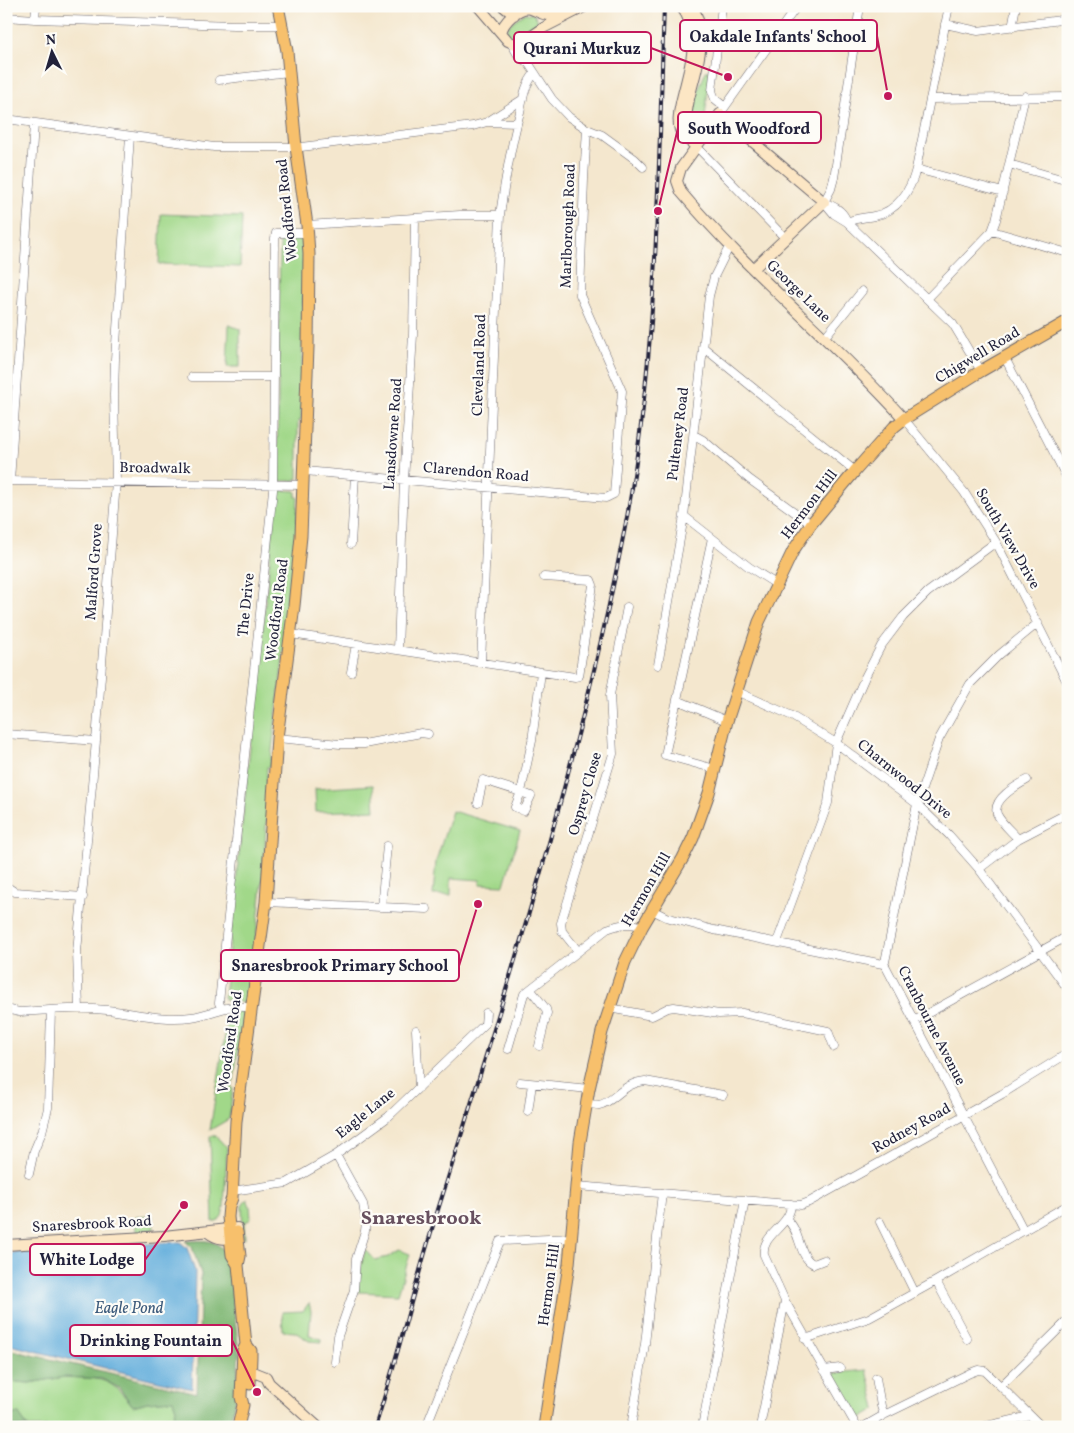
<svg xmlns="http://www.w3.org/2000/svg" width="1074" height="1433" viewBox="0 0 1074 1433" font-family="Vollkorn,serif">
  <rect width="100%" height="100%" fill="#fdfcf7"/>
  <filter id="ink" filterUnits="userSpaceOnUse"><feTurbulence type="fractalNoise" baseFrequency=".02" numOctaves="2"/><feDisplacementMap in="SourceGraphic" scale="10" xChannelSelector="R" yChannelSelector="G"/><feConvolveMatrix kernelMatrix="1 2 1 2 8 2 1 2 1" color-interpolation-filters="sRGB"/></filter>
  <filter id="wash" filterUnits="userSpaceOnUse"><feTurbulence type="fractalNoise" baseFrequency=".0096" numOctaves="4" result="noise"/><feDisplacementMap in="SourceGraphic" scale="20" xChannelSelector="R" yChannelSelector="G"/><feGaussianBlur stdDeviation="1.12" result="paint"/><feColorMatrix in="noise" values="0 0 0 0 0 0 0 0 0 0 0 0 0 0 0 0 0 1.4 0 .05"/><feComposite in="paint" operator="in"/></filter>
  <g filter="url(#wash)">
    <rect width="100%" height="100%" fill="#f4e7ce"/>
    <path fill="#a1d889" stroke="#627d62" d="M525 13 533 14 537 18C539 30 526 34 518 40L507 36C506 23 515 20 525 13Z
      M706 71H710L705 117 700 124 695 123C689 112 701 83 706 71Z
      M161 214 242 217 240 267 159 264Z
      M282 237H301L304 240 301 420 298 421V479H295V481H280L277 477 280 240Z
      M229 325 240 329V367H227Z
      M277 490 296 491V497H298L294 568 270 767H267L266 796 268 797 263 876 258 922 246 1003 226 1000 224 997Z
      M373 785 375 810 316 812 315 789Z
      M452 811 520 831 504 885 480 884V880L451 878V895H433L436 861Z
      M229 1011H244L245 1014 240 1047 238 1048 234 1080 231 1086 233 1089 229 1119 210 1130Z
      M210 1136H216L227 1148 224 1207 222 1216 217 1222H213Z
      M247 1199 250 1206 251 1219 244 1223 245 1239H243L242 1206Z
      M153 1216 154 1230 136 1232 135 1217Z
      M365 1249 375 1260 388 1257 399 1250 410 1254 398 1294 358 1292 359 1278Z
      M309 1303 311 1311 309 1336 322 1339V1342L309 1341 295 1332 283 1331 282 1312 303 1311Z
      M867 1370 876 1409 859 1419 833 1377 835 1373Z
      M64 1377C101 1379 108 1375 133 1406L147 1402 173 1400 176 1409 170 1427H28L18 1413 6 1417V1381L29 1383Z"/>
    <path fill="#80b875" stroke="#516d58" d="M185 1241C206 1241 218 1237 228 1258L239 1353 236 1397 229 1427H170L176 1409 173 1400 147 1402 133 1406 119 1388 102 1379 64 1377 29 1383 6 1381V1349L197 1393 201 1274 192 1247Z
      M18 1413 28 1427H6V1417Z"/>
    <path fill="#64aedc" stroke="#43688c" d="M180 1242 187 1248 195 1271 192 1389 6 1344V1256L15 1252Z"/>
  </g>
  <g filter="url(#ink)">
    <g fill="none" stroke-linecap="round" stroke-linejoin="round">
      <defs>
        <path id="street" d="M722 6 712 91 715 99 725 107
          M6 17 35 19 234 25H282
          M35 19 36 6
          M945 24 978 31 1068 19
          M1013 27V22L1016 6
          M511 43 518 55 529 64 552 99 569 117 587 129 602 135 635 159 643 167
          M529 64 525 48 529 38
          M219 80 289 72
          M930 99 1067 97
          M720 114 797 6
          M6 119 214 147H301L473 126 487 122 523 99
          M489 122 517 123
          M696 146 786 239
          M1009 164 1068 181
          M916 169 1003 192
          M824 202 834 214 847 222 953 324 981 371
          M824 202 831 189 834 178 860 6
          M825 203C835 206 844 212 847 222
          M847 222C855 218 865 218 874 216 897 212 911 190 916 169L949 6
          M307 225 460 215H500
          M992 231 996 220 1025 96
          M730 245 714 277 709 296 684 516 749 567 776 584
          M927 299 992 231 1068 253
          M824 338 862 291
          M703 347 855 471
          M1005 358 1068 480
          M192 377H273
          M904 419 964 492 996 542 1068 684
          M694 435 703 440 749 479 811 524
          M305 471 606 498 614 494 622 391 580 295 584 179 587 129
          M6 481 304 485
          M10 481 34 124
          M712 538 665 755 715 769
          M351 544 355 475
          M291 634 575 677 579 676 593 585 591 580 544 577
          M398 650 404 481 413 335 415 219
          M481 663 500 215C505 180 511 146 520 112 523 98 525 84 535 73
          M658 665 684 516
          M351 672 356 644
          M736 691 790 715 836 743 917 804 949 835 979 869 1068 989
          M677 700 727 721
          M6 734 96 741
          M277 738 340 744H364L421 733 428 734
          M521 792 531 796 524 811 515 807Z
          M478 803 483 780 521 792 532 741 541 672
          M1018 839C1012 832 1001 823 997 814 992 799 1016 786 1027 780
          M979 869 1018 839 1068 813
          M6 886 15 892 83 897
          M266 902 427 909
          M381 907 387 846
          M652 910 666 917 714 930 883 964 886 967 1024 1231
          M777 942 828 803 836 743 865 677 881 646 903 617 928 592 996 542
          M578 951 562 931 561 923 613 754 610 695 627 607
          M883 964 885 962 917 804 939 739 970 684 999 655 1038 623
          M531 990 546 1009 547 1013 539 1046
          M609 1008 652 1016 668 1008 674 1007 719 1014 742 1013 828 1031 834 1047
          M6 1009 19 1012C48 1010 78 1007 107 1010 135 1013 163 1021 191 1017 214 1014 226 1003 251 1008
          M79 1009 77 952 96 741 116 482 114 395 115 359 130 136
          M222 1009 219 1003 221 983 273 490 275 238 276 233H308
          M914 1021 1068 936
          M416 1030 419 1088
          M508 1049 524 994 607 929C618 925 631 921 642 927
          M520 1082 589 1089
          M586 1103C590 1104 595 1105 599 1105 615 1102 622 1083 645 1081L723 1095
          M528 1112 532 1084
          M29 1174 34 1151 42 1132 48 1108 51 1011
          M577 1186 801 1205 809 1202 1002 1094 1068 1053
          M232 1191 287 1183 336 1155 388 1117 485 1024 486 1013
          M791 1204C791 1226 761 1234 764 1255L785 1301 857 1427
          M787 1220C801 1230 798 1258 814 1264L824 1260
          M880 1222 915 1293
          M936 1281 967 1339
          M805 1339 869 1318 936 1281 1068 1205
          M335 1362 338 1336 354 1290 356 1259 365 1231 366 1222 363 1204 336 1155
          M824 1370 840 1368
          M876 1378 881 1406 884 1415
          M1001 1386 1068 1320
          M426 1427 500 1241 572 1238
          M631 1427 645 1344 662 1193
          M702 1427 745 1200
          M760 1427 785 1301
          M863 1427 884 1415 970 1373 978 1370 985 1371 1042 1427
          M982 1427 1030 1416"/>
        <path id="secondary" d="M478 6 508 41 515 44 529 38 545 27 586 6
          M503 6 514 15
          M681 6C704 36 688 70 681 103 679 111 677 121 680 130 683 137 690 142 696 146
          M692 6C710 37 696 68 689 99 688 107 685 115 687 122 690 131 699 131 706 132
          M501 33C503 22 519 6 531 9 537 11 541 14 547 15L568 6
          M753 269 824 202 720 114 681 168 677 181 681 192C749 273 833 340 904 419
          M209 1233C218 1240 226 1239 237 1238
          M6 1245 164 1236 237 1228
          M243 1370 251 1371 266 1377 269 1383 318 1427"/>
        <path id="primary" d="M237 1232 240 1256 238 1265 246 1345 243 1351 241 1397 243 1405 238 1427
          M238 1265 232 1255 228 1217 229 1206 232 1198 236 1121 266 902 277 738 294 606 301 536 308 347 309 254 307 225 296 147 287 51 278 6
          M248 1347 251 1351V1356L250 1384
          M544 1427 569 1264 580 1142 589 1089 602 1032 625 962 642 927 683 858 693 838 709 793 727 721 759 622 793 551 811 524 855 471 894 427 904 419 981 371 1068 321"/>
      </defs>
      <use href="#street" stroke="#6c676e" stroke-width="9"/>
      <use href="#secondary" stroke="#6c676e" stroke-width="12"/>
      <use href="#primary" stroke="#6c676e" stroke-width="13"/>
      <use href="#street" stroke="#fff" stroke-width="8"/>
      <use href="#secondary" stroke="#fce6c4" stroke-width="10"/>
      <use href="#primary" stroke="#f7c06c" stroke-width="11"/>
      <defs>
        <path id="rail" d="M375 1427C398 1357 414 1286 436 1216 508 986 582 754 627 517 658 349 658 176 664 6"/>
      </defs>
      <use href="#rail" stroke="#22223b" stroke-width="4"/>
      <use href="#rail" stroke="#fdfcf7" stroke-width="2" stroke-dasharray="5.5" stroke-linecap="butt"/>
    </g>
  </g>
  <g text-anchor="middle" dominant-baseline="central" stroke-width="4.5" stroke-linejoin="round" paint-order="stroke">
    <g font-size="15" fill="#22223b" stroke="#fdfcf7">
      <text transform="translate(288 210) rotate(-96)">Woodford Road</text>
      <text transform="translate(569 226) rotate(-88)">Marlborough Road</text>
      <text transform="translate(798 292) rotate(44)">George Lane</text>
      <text transform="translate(978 356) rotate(-31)">Chigwell Road</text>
      <text transform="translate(480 365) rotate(-88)">Cleveland Road</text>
      <text transform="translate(394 434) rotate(-86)">Lansdowne Road</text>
      <text transform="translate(679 434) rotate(-83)">Pulteney Road</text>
      <text transform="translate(155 469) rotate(1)">Broadwalk</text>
      <text transform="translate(476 473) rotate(5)">Clarendon Road</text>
      <text transform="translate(810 505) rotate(-53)">Hermon Hill</text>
      <text transform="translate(1007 539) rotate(60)">South View Drive</text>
      <text transform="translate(95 572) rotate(-86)">Malford Grove</text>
      <text transform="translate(247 605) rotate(-84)">The Drive</text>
      <text transform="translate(278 610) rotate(-83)">Woodford Road</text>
      <text transform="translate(904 780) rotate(39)">Charnwood Drive</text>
      <text transform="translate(586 794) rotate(-74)">Osprey Close</text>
      <text transform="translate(647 890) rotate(-60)">Hermon Hill</text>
      <text transform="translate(931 1026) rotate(63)">Cranbourne Avenue</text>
      <text transform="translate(231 1042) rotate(-82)">Woodford Road</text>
      <text transform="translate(366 1114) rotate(-39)">Eagle Lane</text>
      <text transform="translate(912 1129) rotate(-29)">Rodney Road</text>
      <text transform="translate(92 1225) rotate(-3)">Snaresbrook Road</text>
      <text transform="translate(550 1285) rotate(-82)">Hermon Hill</text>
    </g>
    <g font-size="16" font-style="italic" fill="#3c5a7b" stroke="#fdfcf7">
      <text x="129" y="1309">Eagle Pond</text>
    </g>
    <g font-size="20" font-weight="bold" fill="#67505f" stroke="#fdfcf7">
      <text x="421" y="1219">Snaresbrook</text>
    </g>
  </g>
  <path fill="none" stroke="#c2185b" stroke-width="2" d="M888 96L877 36M728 77L651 48M658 211L678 128M478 904L459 966M184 1205L145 1260M257 1392L232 1340"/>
  <g fill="#c2185b" stroke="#fdfcf7" stroke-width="2">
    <circle cx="888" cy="96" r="5"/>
    <circle cx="728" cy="77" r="5"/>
    <circle cx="658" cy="211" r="5"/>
    <circle cx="478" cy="904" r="5"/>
    <circle cx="184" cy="1205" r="5"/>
    <circle cx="257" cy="1392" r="5"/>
  </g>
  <g fill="#fdfcf7" stroke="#c2185b" stroke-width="2">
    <rect x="680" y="20" width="197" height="31" rx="5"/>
    <rect x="514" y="32" width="137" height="31" rx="5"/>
    <rect x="678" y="112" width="143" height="31" rx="5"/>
    <rect x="221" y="950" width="238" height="31" rx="5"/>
    <rect x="30" y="1244" width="115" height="31" rx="5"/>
    <rect x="70" y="1325" width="162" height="31" rx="5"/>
  </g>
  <g font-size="16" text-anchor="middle" font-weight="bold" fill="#22223b">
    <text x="778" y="42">Oakdale Infants' School</text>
    <text x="582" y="54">Qurani Murkuz</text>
    <text x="749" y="134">South Woodford</text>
    <text x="340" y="971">Snaresbrook Primary School</text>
    <text x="87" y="1265">White Lodge</text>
    <text x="151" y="1346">Drinking Fountain</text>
  </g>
  <rect width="1074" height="1433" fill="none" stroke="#fdfcf7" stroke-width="25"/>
  <g transform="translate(52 52) rotate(355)" stroke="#fdfcf7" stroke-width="4" paint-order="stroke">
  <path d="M0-4L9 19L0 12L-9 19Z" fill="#22223b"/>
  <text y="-8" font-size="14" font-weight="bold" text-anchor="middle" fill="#22223b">N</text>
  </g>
</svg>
